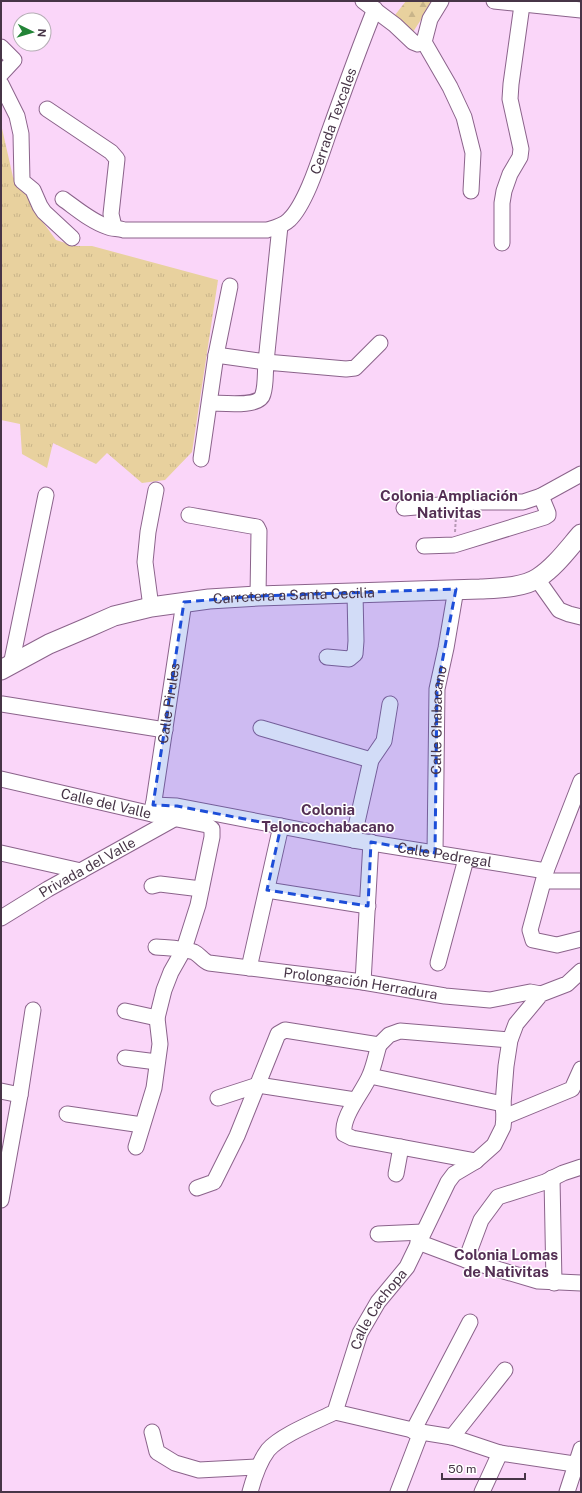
<svg xmlns="http://www.w3.org/2000/svg" width="582" height="1493" viewBox="0 0 582 1493" font-family="'Public Sans',sans-serif">
  <defs>
    <pattern id="grass-tufts" width="24" height="20" patternUnits="userSpaceOnUse"><rect width="24" height="20" fill="#e8d19e"/><path d="M3 7l-1-3M5 7V3M7 7l1-3M15 17l-1-3M17 17v-4M19 17l1-3" fill="none" stroke="#c8b489"/></pattern>
    <pattern id="forest-firs" width="22" height="20" patternUnits="userSpaceOnUse"><rect width="22" height="20" fill="#e8d19e"/><path d="M5 1l3.5 6h-7zM16 11l3.5 6h-7z" fill="#c8b489"/></pattern>
  </defs>
  <rect width="100%" height="100%" fill="#fad6f9"/>
  <path fill="url(#grass-tufts)" d="M1 124 13 177 30 199 37 214 56 240 75 246H92L218 280 192 452 165 480 142 483 107 453 96 464 53 443 47 468 22 454 20 424 1 420Z"/>
  <path fill="url(#forest-firs)" d="M406 1H433L413 32 395 15Z"/>
  <g fill="none" stroke-linecap="round" stroke-linejoin="round">
    <defs>
      <g id="minor">
        <path d="M363 1 395 25 413 42 418 44 424 42 430 19 441 1"/>
        <path d="M494 1 581 10"/>
        <path d="M424 42 450 87 464 117 473 153 471 191"/>
        <path d="M1 47 14 60 1 74"/>
        <path d="M1 84 17 116 21 134 22 181 33 190 40 206 44 212 72 238"/>
        <path d="M47 109 111 152 117 159 111 214 114 227"/>
        <path id="s1" d="M63 199C77 209 92 222 108 227 112 229 119 228 124 230H267C274 228 283 226 289 220 306 204 320 158 328 135 343 93 358 51 375 9"/>
        <path d="M502 243V203L504 191 510 174 520 157 521 149 510 99 511 84 522 5"/>
        <path d="M216 355 266 362 280 226"/>
        <path d="M210 403C222 403 260 408 263 394 266 385 265 372 266 362L346 369 355 368 380 343"/>
        <path d="M201 459 216 355 230 286"/>
        <path d="M404 508 476 502H523L541 496 581 474"/>
        <path d="M189 515 257 527 259 531 258 596"/>
        <path d="M424 546 454 545 545 517 548 515V513L541 496"/>
        <path d="M537 579 559 610 569 614 581 617"/>
        <path d="M151 607 145 562 148 532 156 490"/>
        <path d="M327 657 349 659 355 654 356 641 355 593"/>
        <path d="M11 665 46 495"/>
        <path d="M2 704 165 730"/>
        <path d="M261 728 371 760"/>
        <path id="s2" d="M1 779 152 814 207 825 212 829V837L198 905 184 949 171 972 164 990 157 1018 160 1044 154 1088 136 1147"/>
        <path id="s3" d="M153 805 177 806 353 840 546 871 530 930 533 940 557 945 581 939"/>
        <path id="s4" d="M152 814 184 602"/>
        <path d="M353 840 371 760 384 741 390 704"/>
        <path d="M1 853 81 871"/>
        <path id="s5" d="M435 853 437 689 446 648 456 589"/>
        <path d="M546 871 581 781"/>
        <path d="M544 881H581"/>
        <path d="M152 886 160 884 201 889"/>
        <path d="M267 890 368 906"/>
        <path id="s6" d="M1 918 48 889 174 819"/>
        <path id="s7" d="M156 947C168 948 182 948 194 952 200 955 203 961 209 963L363 982 445 996 490 1000 530 992 541 994"/>
        <path d="M438 963 466 859"/>
        <path d="M249 968 281 826"/>
        <path d="M363 982 371 842"/>
        <path d="M125 1011 157 1018"/>
        <path d="M379 1045C376 1055 374 1066 370 1075 364 1091 341 1116 344 1134L352 1138 476 1161"/>
        <path d="M125 1058 157 1062"/>
        <path d="M370 1076 503 1104"/>
        <path d="M1 1091 20 1095"/>
        <path d="M218 1098 258 1085 355 1100"/>
        <path d="M67 1114 142 1125"/>
        <path d="M504 1117 572 1089 581 1069"/>
        <path d="M396 1174 401 1147"/>
        <path d="M552 1178 554 1283"/>
        <path d="M197 1188 214 1182 237 1136 278 1034 285 1030 379 1045 389 1035 400 1031 510 1040"/>
        <path d="M1 1200 20 1095 33 1010"/>
        <path d="M378 1234 423 1232"/>
        <path d="M418 1242 466 1260 538 1281 581 1283"/>
        <path d="M466 1260 481 1220 498 1197 545 1182 563 1173 581 1167"/>
        <path d="M335 1412 421 1432 452 1437 500 1453 581 1465"/>
        <path d="M413 1431 470 1322"/>
        <path d="M152 1432 157 1452 175 1463 199 1470 258 1467"/>
        <path d="M452 1437 505 1370"/>
        <path id="s8" d="M250 1492C254 1477 259 1462 268 1450 281 1435 317 1421 335 1412L360 1333 378 1302 407 1267 448 1182 454 1174 476 1161 494 1145 503 1127 504 1117 503 1104 506 1066 510 1040 516 1024 541 994 567 984 581 971"/>
        <path d="M398 1492 421 1432"/>
        <path d="M482 1492 500 1453"/>
        <path d="M567 1492 581 1449"/>
      </g>
      <g id="major">
        <path id="s9" d="M1 670 49 644 89 627 114 616 151 607 209 599 258 596 480 589C497 588 523 588 538 578 555 567 568 549 581 534"/>
      </g>
    </defs>
    <use href="#minor" stroke="#8b638b" stroke-width="17"/>
    <use href="#major" stroke="#8b638b" stroke-width="21"/>
    <path stroke="#b699b5" stroke-width="2" stroke-dasharray="3 2" stroke-linecap="butt" d="M455 532 456 516"/>
    <use href="#minor" stroke="#fff" stroke-width="15"/>
    <use href="#major" stroke="#fff" stroke-width="19"/>
  </g>
  <path fill="#1d4ed8" fill-opacity="0.2" stroke="#1d4ed8" stroke-width="3" stroke-dasharray="8 5" stroke-linejoin="round" d="M456 589 437 689 435 853 371 842 368 906 267 890 281 826 177 806 153 805 184 602 258 596Z"/>
  <g text-anchor="middle" dominant-baseline="central" stroke-width="3" stroke-linejoin="round" paint-order="stroke">
    <g font-size="14" fill="#473547" stroke="#fff">
      <text stroke="none"><textPath href="#s1" startOffset="346">Cerrada Texcales</textPath></text>
      <text stroke="none"><textPath href="#s9" startOffset="307">Carretera a Santa Cecilia</textPath></text>
      <text stroke="none"><textPath href="#s4" startOffset="112">Calle Pirules</textPath></text>
      <text stroke="none"><textPath href="#s5" startOffset="133">Calle Chabacano</textPath></text>
      <text stroke="none"><textPath href="#s2" startOffset="108">Calle del Valle</textPath></text>
      <text stroke="none"><textPath href="#s3" startOffset="296">Calle Pedregal</textPath></text>
      <text stroke="none"><textPath href="#s6" startOffset="100">Privada del Valle</textPath></text>
      <text stroke="none"><textPath href="#s7" startOffset="210">Prolongación Herradura</textPath></text>
      <text stroke="none"><textPath href="#s8" startOffset="236">Calle Cachopa</textPath></text>
    </g>
    <g font-size="15" font-weight="bold" fill="#542f54" stroke="#fff">
      <text x="449" y="495">Colonia Ampliación<tspan x="449" dy="17">Nativitas</tspan></text>
      <text x="328" y="809">Colonia<tspan x="328" dy="17">Teloncochabacano</tspan></text>
      <text x="506" y="1254">Colonia Lomas<tspan x="506" dy="17">de Nativitas</tspan></text>
    </g>
  </g>
  <rect width="582" height="1493" fill="none" stroke="#473547" stroke-width="4"/>
  <g transform="translate(32 32) rotate(95)"><circle r="19" fill="#ffffff" stroke="#b5aeb5"/>
  <path d="M0-3L7 15L0 10L-7 15Z" fill="#238437"/>
  <text y="-6" font-size="11" font-weight="bold" text-anchor="middle" fill="#473547">N</text>
  </g>
  <path d="M442 1473v6h83v-6" fill="none" stroke="#473547" stroke-width="2"/>
  <text x="448" y="1473" font-size="12" fill="#473547" stroke="#ffffff" stroke-width="3" paint-order="stroke">50 m</text>
</svg>
